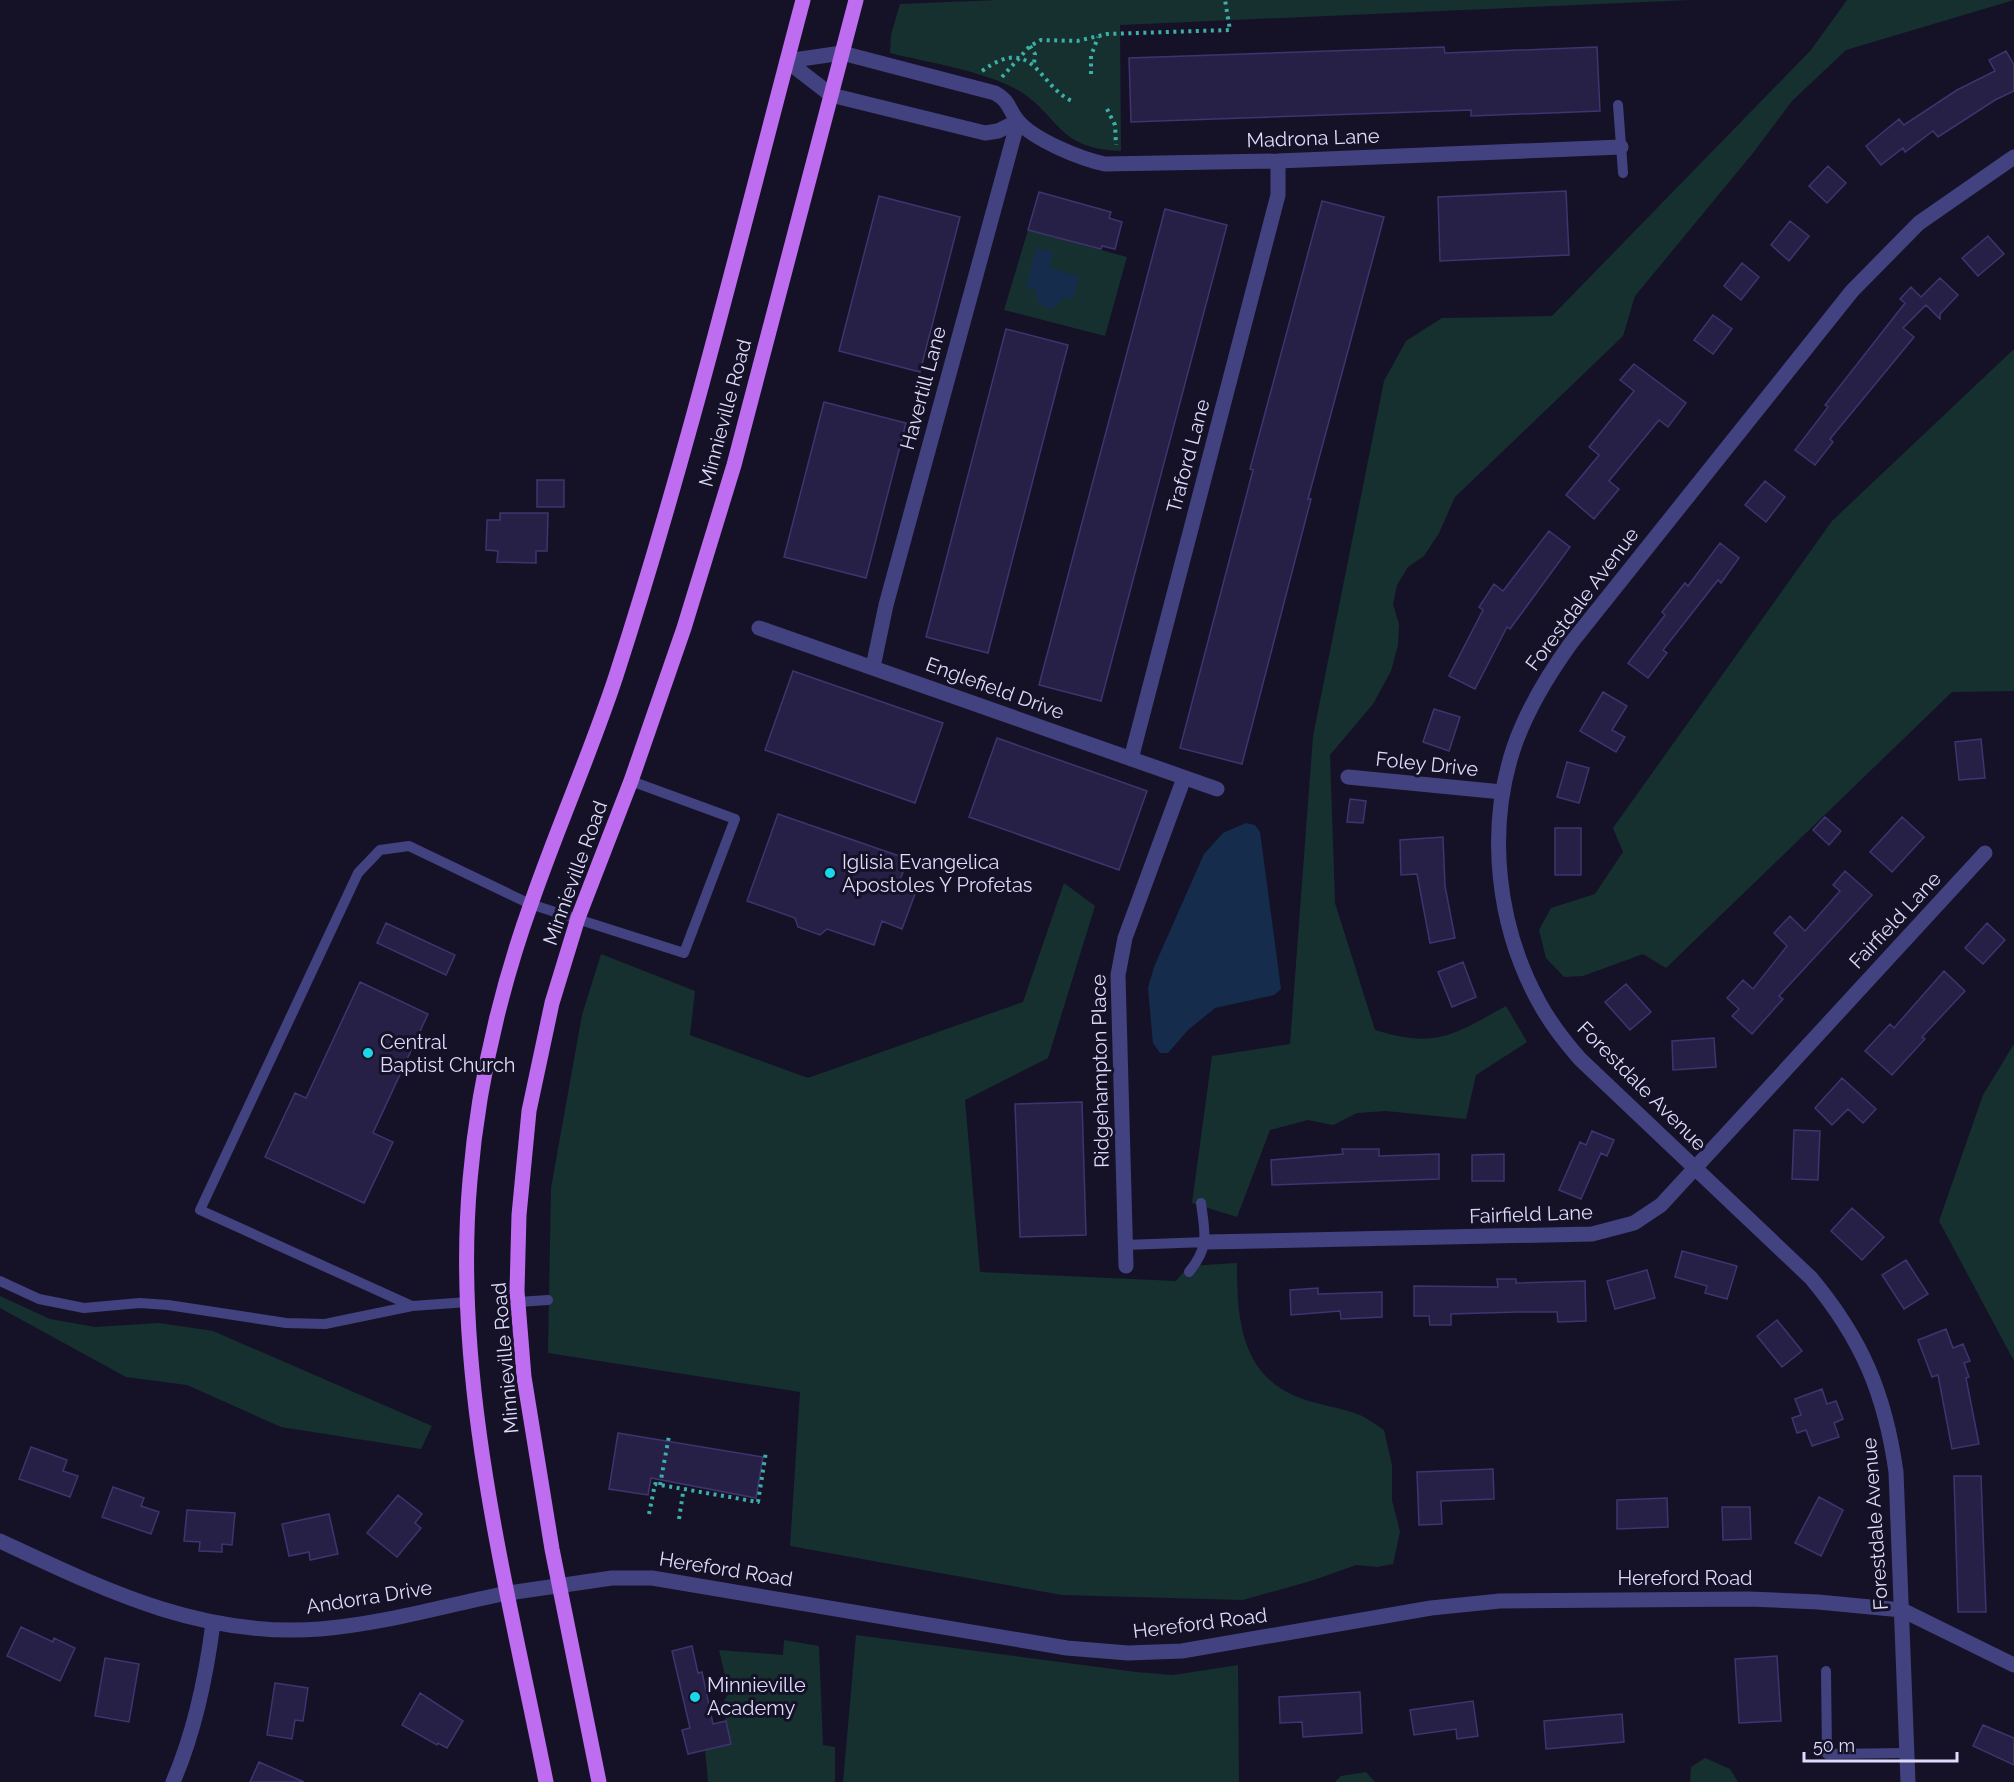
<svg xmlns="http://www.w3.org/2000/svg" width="2014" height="1782" viewBox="0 0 2014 1782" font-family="Raleway,sans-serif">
  <rect width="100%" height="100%" fill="#151227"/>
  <path fill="#16302f" d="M997 0H1691L1120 25 1121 151C1054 149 1060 113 1014 88 982 71 927 62 890 53L891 35 900 4Z
    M1847 0H2014L1846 50 1792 101 1753 153 1635 296 1623 336 1455 497 1439 533 1424 556 1408 567 1397 585 1393 604 1399 624 1398 645 1391 671 1373 704 1330 755 1335 903 1375 1030C1437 1049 1453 1035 1506 1006L1527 1042 1476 1075 1466 1119 1386 1111 1357 1113 1333 1125 1308 1120 1270 1130 1237 1217 1192 1203 1212 1056 1290 1044 1313 736 1384 381 1406 341 1442 318 1552 316 1811 50Z
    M1028 230 1127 257 1105 336 1004 310Z
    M2014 349V691L1952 692 1666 968 1643 954 1583 976 1564 977 1546 958 1539 930 1551 908 1595 894 1623 852 1613 828 1832 521Z
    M1064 883 1095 906 1048 1058 965 1100 980 1272 1176 1281 1189 1266 1237 1263C1237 1314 1239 1372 1295 1396 1314 1404 1337 1407 1357 1414 1366 1417 1376 1425 1384 1430L1392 1465V1500L1400 1532 1393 1564 1377 1567 1356 1565 1314 1580 1243 1600 1062 1595 790 1546 800 1392 548 1353 551 1188 582 1015 601 954 695 991 690 1035 808 1078 1023 1002Z
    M2014 1044V1361L1939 1221 1983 1095Z
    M0 1296 50 1319 95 1327 159 1323 213 1331 432 1426 421 1449 281 1427 187 1385 126 1377 0 1308Z
    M856 1635 1136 1672 1173 1675 1238 1665 1239 1782H843Z
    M784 1640 819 1646 823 1745 835 1747V1782H708L705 1750 731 1744 722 1704 729 1693 719 1650 783 1655Z
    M1705 1758 1730 1769 1738 1782H1690L1691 1767Z
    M1366 1772 1375 1782H1335L1341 1776Z"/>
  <path fill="#162c4d" d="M1036 248 1053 252 1049 268 1079 276 1073 300 1064 297 1055 307 1046 308 1037 301 1036 290 1026 288Z
    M1246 823 1255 825 1260 832 1281 989 1274 995 1215 1008 1188 1030 1168 1053H1160L1153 1043 1148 988 1154 967 1204 854 1223 833Z"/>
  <path fill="#272046" stroke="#3f346f" stroke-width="1.5" d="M1444 47 1445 53 1597 47 1600 111 1471 116V110L1131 122 1129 58Z
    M2006 51 2014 65V91L1995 100 1938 137 1933 131 1905 152 1903 148 1881 165 1866 146 1899 119 1904 125 1957 90 1995 71 1989 60Z
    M1828 166 1846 183 1827 203 1809 186Z
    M1566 191 1569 255 1440 261 1438 197Z
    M1039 192 1111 212 1109 218 1122 222 1115 249 1102 246 1101 249 1028 230Z
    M879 196 960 217 920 372 839 351Z
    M1322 201 1384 217 1308 499H1311L1242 764 1180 748 1253 470 1250 469Z
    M1165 209 1227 225 1101 701 1039 685Z
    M1790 221 1809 236 1789 261 1771 245Z
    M1988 236 2004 254 1978 276 1962 258Z
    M1742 263 1759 277 1741 300 1724 286Z
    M1940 278 1958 295 1940 314V319L1926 305 1903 328 1914 337 1830 439 1833 442 1815 465 1795 450 1828 407 1825 405 1905 303 1900 299 1911 287 1921 297Z
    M1713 315 1732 329 1713 354 1694 340Z
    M1006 329 1068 345 988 653 926 637Z
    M1634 364 1686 403 1668 427 1659 420 1609 481 1619 489 1594 519 1566 495 1599 455 1589 447 1634 391 1620 380Z
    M824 402 906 423 866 578 784 557Z
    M537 480H564V507H537Z
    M1765 481 1785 497 1766 522 1745 505Z
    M500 513H548L547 551H536V563L497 562 498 551 486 550 487 520H500Z
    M1549 531 1570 547 1510 629 1507 627 1475 689 1449 676 1483 610 1479 607 1494 584 1503 591Z
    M1720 543 1739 558 1721 583 1718 580 1663 650 1667 653 1648 678 1628 663 1665 615 1662 612 1685 583 1688 586Z
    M793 671 943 723 915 803 765 750Z
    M1603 692 1627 706 1612 730 1625 737 1616 752 1580 731Z
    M1434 709 1460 717 1449 751 1423 742Z
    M997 738 1147 791 1119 870 969 817Z
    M1981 739 1985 778 1959 780 1955 742Z
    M1567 762 1589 768 1579 803 1557 797Z
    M1350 799 1366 801 1363 823 1347 822Z
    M778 814 908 859 897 888 915 894 902 929 882 921 874 945 827 929 820 935 798 927 795 918 747 901Z
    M1825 817 1841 831 1829 845 1813 830Z
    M1902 817 1924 837 1892 872 1870 852Z
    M1555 828H1581V875H1555Z
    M1443 837 1445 886 1455 938 1430 943 1417 874 1401 875 1400 840Z
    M1845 871 1872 895 1779 996 1783 999 1752 1034 1732 1016 1739 1009 1727 998 1743 980 1753 989 1787 946 1774 933 1790 916 1805 931 1840 891 1833 885Z
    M386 923 455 955 446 975 377 943Z
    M1987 923 2005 940 1983 964 1965 948Z
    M1463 962 1476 997 1452 1007 1438 972Z
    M1944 971 1965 991 1922 1037 1925 1039 1892 1075 1865 1051 1890 1024 1894 1028Z
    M360 982 428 1014 373 1133 393 1142 364 1203 265 1157 295 1093 306 1098Z
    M1626 984 1651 1012 1630 1030 1605 1002Z
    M1714 1038 1716 1067 1673 1070 1672 1041Z
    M1842 1078 1876 1109 1863 1123 1848 1109 1832 1125 1815 1108Z
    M1082 1102 1086 1235 1020 1237 1015 1104Z
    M1794 1130 1820 1131 1818 1180 1792 1179Z
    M1592 1131 1614 1140 1607 1156 1601 1153 1581 1199 1559 1190 1580 1142 1586 1145Z
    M1342 1149H1379V1156L1439 1154V1179L1272 1185 1271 1160 1343 1154Z
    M1504 1154V1181H1472V1155Z
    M1852 1208 1884 1237 1862 1260 1831 1231Z
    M1682 1251 1737 1266 1727 1299 1705 1293 1707 1286 1675 1277Z
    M1906 1260 1928 1294 1904 1309 1882 1275Z
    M1647 1270 1655 1298 1615 1309 1607 1281Z
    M1497 1279H1516V1283L1585 1281 1586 1321 1558 1322 1557 1312H1517L1451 1314V1325H1430L1429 1316H1414V1286L1498 1287Z
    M1318 1288V1294L1382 1292V1317L1341 1319 1340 1311 1291 1315 1290 1290Z
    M1777 1320 1802 1351 1782 1367 1757 1336Z
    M1946 1329 1953 1348 1963 1344 1970 1361 1964 1363 1969 1377 1966 1378 1979 1444 1952 1449 1938 1375 1932 1377 1918 1340Z
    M1822 1389 1827 1404 1836 1401 1843 1419 1834 1423 1839 1437 1812 1446 1806 1430 1797 1433 1792 1418 1801 1415 1795 1399Z
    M618 1433 763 1457 756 1498 651 1478 648 1495 609 1489Z
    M31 1447 67 1460 63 1471 78 1476 70 1497 19 1479Z
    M1493 1469 1494 1499 1441 1501 1442 1524 1419 1525 1417 1472Z
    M1954 1476H1981L1986 1612H1958Z
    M113 1487 144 1498 141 1506 159 1512 151 1534 102 1517Z
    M398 1495 422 1514 415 1523 421 1528 397 1557 367 1533Z
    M1819 1497 1843 1510 1821 1556 1795 1543Z
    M1667 1498 1668 1527 1617 1529V1500Z
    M1722 1507H1750L1751 1539 1723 1540Z
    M187 1510 235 1513 232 1545 222 1544V1552L199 1551 200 1542 184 1541Z
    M329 1514 338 1554 310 1560 309 1552 289 1556 282 1524Z
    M21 1627 53 1642 54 1638 75 1648 60 1681 7 1656Z
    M692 1646 698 1673 702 1672 713 1724 726 1721 731 1744 688 1754 682 1730 690 1728 672 1651Z
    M1777 1656 1781 1721 1739 1723 1735 1659Z
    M105 1658 139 1664 129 1722 95 1716Z
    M275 1683 308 1688 303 1721 295 1720 292 1739 267 1735Z
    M1360 1692 1362 1733 1303 1737 1302 1722 1280 1723 1279 1697Z
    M420 1693 463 1721 447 1748 438 1743 437 1745 402 1725Z
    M1473 1701 1478 1736 1457 1739 1456 1729 1414 1735 1410 1710Z
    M1622 1714 1624 1742 1546 1749 1544 1721Z
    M1983 1725 2014 1738V1765L1973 1746Z
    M259 1762 304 1782H250Z"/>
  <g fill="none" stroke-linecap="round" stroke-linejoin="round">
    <path stroke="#3cafa6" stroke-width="4" stroke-dasharray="3 4.5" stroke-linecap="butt" d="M1030 46 1035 54 1034 64
      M982 71C1034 33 1038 86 1072 101
      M1091 74V56L1098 37
      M1002 77 1030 46 1041 40 1077 41 1107 34 1230 30 1225 0
      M1107 109 1115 125 1116 145
      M660 1485 669 1436
      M649 1514 655 1484 758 1502 766 1452
      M679 1519 683 1493"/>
    <path stroke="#434281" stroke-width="10" d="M1618 105 1623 173
      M1125 1245 1206 1242
      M1189 1272C1210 1246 1205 1235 1201 1203
      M0 1281 39 1299 84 1308 140 1303 168 1305 286 1323 325 1324 412 1306 468 1302
      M518 1302 548 1300
      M412 1306 200 1210 358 873 380 850 409 846 530 904 684 953 735 819 631 781
      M1826 1671 1827 1754 1908 1753"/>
    <path stroke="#434281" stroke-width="15" d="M787 61 842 53 995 93C1011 102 1008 110 1018 121 1034 140 1081 159 1105 164L1278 161 1621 147
      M787 61 831 95 985 133 998 131 1018 121
      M759 628 1217 789
      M873 667 886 605 1018 121
      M1131 759 1278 195V161
      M1348 777 1502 792
      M1206 1242 1592 1234 1634 1223 1661 1205 1985 853
      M1126 1266 1118 975 1125 938 1184 778
      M0 1541C105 1590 201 1638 320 1629 384 1624 446 1605 508 1593
      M1902 1610 2014 1665
      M173 1782C195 1731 206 1678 213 1623"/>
    <path stroke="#434281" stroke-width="15" d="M508 1593 612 1578H652L1067 1648 1128 1653 1182 1651 1431 1608 1500 1601 1749 1599 1818 1602 1902 1610
      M1908 1782 1896 1472C1885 1394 1862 1339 1811 1278L1580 1059C1565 1042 1551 1024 1540 1004 1497 927 1486 830 1514 747 1527 709 1548 675 1571 643L1852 291 1919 223 2014 157"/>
    <path stroke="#be6df1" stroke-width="15" d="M546 1782C507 1585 452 1382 470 1180 478 1085 500 990 532 901 558 826 591 752 616 676 688 454 743 226 803 0
      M599 1782 552 1549 524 1377 517 1291 519 1215 529 1111 552 1003 578 918 631 781 684 628 734 465 856 0"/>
  </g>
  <g fill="#1ad7e9" stroke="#151227" stroke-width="2">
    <circle cx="830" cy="873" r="6"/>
    <circle cx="368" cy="1053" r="6"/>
    <circle cx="695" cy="1697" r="6"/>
  </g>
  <g text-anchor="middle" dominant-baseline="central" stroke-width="6" stroke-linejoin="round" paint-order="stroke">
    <g font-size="20" fill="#dedbfc" stroke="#151227">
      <text transform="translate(1313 138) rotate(-2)">Madrona Lane</text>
      <text transform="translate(923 388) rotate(-75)">Havertill Lane</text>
      <text transform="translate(725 413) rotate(-75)">Minnieville Road</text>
      <text transform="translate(1188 456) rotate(-75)">Traford Lane</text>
      <text transform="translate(1582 599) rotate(-53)">Forestdale Avenue</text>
      <text transform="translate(995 688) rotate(20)">Englefield Drive</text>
      <text transform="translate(1427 764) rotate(6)">Foley Drive</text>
      <text transform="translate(575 873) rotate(-70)">Minnieville Road</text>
      <text transform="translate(1895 920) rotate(-47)">Fairfield Lane</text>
      <text transform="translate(1100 1071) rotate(-91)">Ridgehampton Place</text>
      <text transform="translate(1642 1086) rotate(45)">Forestdale Avenue</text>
      <text transform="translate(1531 1214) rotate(-2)">Fairfield Lane</text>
      <text transform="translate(505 1358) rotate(-95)">Minnieville Road</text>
      <text transform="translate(1875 1524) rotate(-94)">Forestdale Avenue</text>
      <text transform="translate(726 1569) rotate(9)">Hereford Road</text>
      <text x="1685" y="1578">Hereford Road</text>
      <text transform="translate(369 1597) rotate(-9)">Andorra Drive</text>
      <text transform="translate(1200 1623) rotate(-7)">Hereford Road</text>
    </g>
    <g font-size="20" fill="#dedbfc" stroke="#151227" text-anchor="start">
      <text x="842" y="862">Iglisia Evangelica<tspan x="842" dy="23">Apostoles Y Profetas</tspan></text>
      <text x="380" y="1042">Central<tspan x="380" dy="23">Baptist Church</tspan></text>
      <text x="707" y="1685">Minnieville<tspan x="707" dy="23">Academy</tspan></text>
    </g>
  </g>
  <path d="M1804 1752v9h153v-9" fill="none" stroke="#dedbfc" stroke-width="3"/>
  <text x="1813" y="1752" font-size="18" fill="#dedbfc" stroke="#151227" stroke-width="4.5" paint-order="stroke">50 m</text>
</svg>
